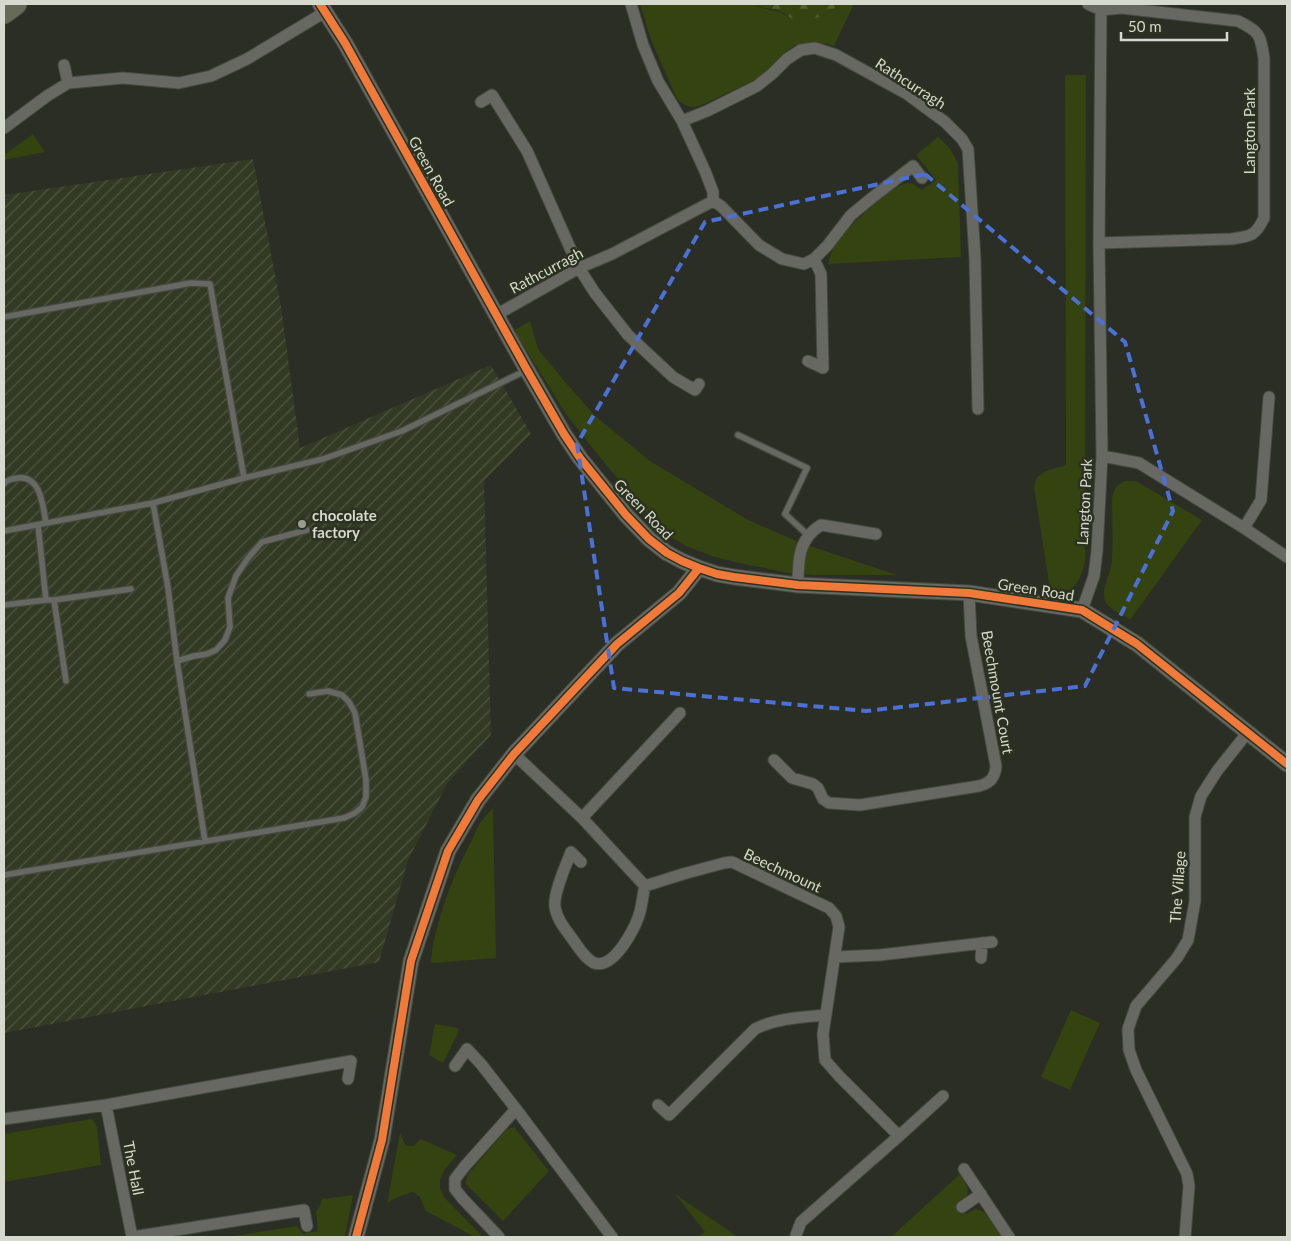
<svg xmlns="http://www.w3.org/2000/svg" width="1291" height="1241" viewBox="0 0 1291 1241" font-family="Lato,sans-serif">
  <defs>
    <pattern id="industrial-furrows" width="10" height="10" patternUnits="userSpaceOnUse" patternTransform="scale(1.25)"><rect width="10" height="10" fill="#323a24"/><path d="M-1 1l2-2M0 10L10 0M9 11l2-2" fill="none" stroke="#4f5643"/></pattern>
    <pattern id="forest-firs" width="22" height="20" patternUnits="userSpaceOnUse" patternTransform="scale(1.25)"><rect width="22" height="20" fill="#344310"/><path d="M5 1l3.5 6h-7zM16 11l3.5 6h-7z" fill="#505e32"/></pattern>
  </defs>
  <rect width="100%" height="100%" fill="#2a2e24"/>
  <path fill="url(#industrial-furrows)" d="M253 159 281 306 300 448 491 365 531 434 484 481 491 735 448 782 408 860 379 962 4 1033V195Z"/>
  <path fill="#344310" d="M640 4H753L759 7 780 12 792 19 826 14 841 4H854L834 46 825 43 823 47 806 43 794 46 784 53 759 78 702 105C690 109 687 107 677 99L651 40Z
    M1065 75H1086L1085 561C1083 572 1079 583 1070 590L1050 589 1034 487 1037 477 1046 471 1066 465Z
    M33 134 45 152 4 160V155Z
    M938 137C948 145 953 152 958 164L961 257 828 264C830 256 832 249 837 242 846 229 894 183 908 183 914 183 917 187 922 190L936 180 916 155Z
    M530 321 538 349 566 383 595 416 650 461 748 520 801 543 897 575H813L788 573 735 562 712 556 686 546 673 538 664 531 647 514 590 445 566 414 516 334V329Z
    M1125 481H1136L1202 520 1130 620C1123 615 1109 609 1105 601 1101 591 1109 576 1111 566 1114 544 1112 521 1112 499 1114 489 1116 485 1125 481Z
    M493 808 496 958 433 963 431 961C435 921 453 876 472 840 475 833 478 825 483 819 486 815 490 812 493 808Z
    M1071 1010 1100 1023 1070 1090 1041 1077Z
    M435 1024 458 1028V1033L443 1063 429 1055Z
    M91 1119 94 1121 97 1127 101 1165 4 1182V1134Z
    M514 1127 549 1171 503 1221 465 1183 468 1174 507 1129Z
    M400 1133 406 1146H413L421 1139 457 1155 444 1170 440 1180V1188L444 1197 480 1234 481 1237H475L426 1211 420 1197 413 1192C404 1195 394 1197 387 1204Z
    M960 1174C969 1188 972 1193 959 1205L966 1214 975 1209C990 1211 995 1226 1002 1237H891Z
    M675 1194 738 1237H698L705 1232Z
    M353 1195 345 1237H228L297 1226 303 1234 318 1231 316 1211 320 1206 322 1199Z"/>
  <path fill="url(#forest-firs)" d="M753 4H841C827 14 811 24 794 19 788 18 785 13 780 11 771 8 762 9 753 4Z"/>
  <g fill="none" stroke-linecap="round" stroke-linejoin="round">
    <defs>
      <path id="service" d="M4 317 191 283 210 284 244 478
        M738 435 807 468 785 514 809 536
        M4 484C8 479 12 479 18 478 41 475 43 507 46 523
        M153 503 168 588 177 661 205 841
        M38 525 46 600H54L66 681
        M4 531 153 503 244 478 323 459 402 431 527 370
        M54 600 131 589
        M4 605 46 600
        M177 661 194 656 207 654 216 650 225 640 230 627 228 598 236 576 248 558 262 542 307 530
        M4 875 344 818 355 813 362 807 366 797V780L355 713 349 702 342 695 328 691 309 694"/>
      <path id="minor" d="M631 4 643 45 658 81 682 121 705 171 713 192V201
        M64 65 68 83
        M481 102 492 95 527 151 579 268 595 293 628 335 673 377 695 390 699 384
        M682 121 707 111 757 86 772 74 787 59 801 50 815 48 836 55 907 94 945 122 962 139 968 149 975 258 978 409
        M4 128 47 96 68 83 123 78 179 83 211 76 247 59 325 12
        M1099 243 1231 239C1250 236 1255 237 1264 218V58C1260 34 1260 32 1238 21L1121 8 1101 10
        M496 315 579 268 612 254 713 201 721 206 759 245 782 259 804 264 814 259 827 246 851 215 873 197 913 166 922 178
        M808 361 823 368 821 274 814 259
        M1102 456 1139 463 1244 528 1287 557
        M1244 528 1261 500 1269 397
        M798 585C798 561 798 539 821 525L876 534
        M1082 610 1094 576 1097 551 1102 456 1099 243 1101 10 1088 4
        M514 754 582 818 645 886 683 874 724 863 732 862 829 908 836 916 839 927 823 1034 825 1060 839 1076 899 1136
        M774 760 792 778 813 784 818 788 823 799 829 803 860 805 979 786C990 783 995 778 996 766L971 636 969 593
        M582 818 680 713
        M581 862 571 852C566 865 553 894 555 907 557 921 568 932 576 944 581 951 586 959 594 963 614 970 636 927 640 912 642 904 643 894 645 886
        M835 957 880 955 992 942
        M981 958 982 943
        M455 1066 467 1049 481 1064 516 1109 612 1237
        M106 1105 132 1237
        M658 1105 669 1115 755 1029C776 1018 803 1017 826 1015
        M4 1119 106 1105 351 1061 348 1079
        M964 1169 1009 1237
        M962 1207 981 1194
        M796 1235 801 1222 899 1136 943 1096
        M132 1237 304 1210 307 1226
        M499 1237 463 1199 455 1189V1179L465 1166 516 1109
        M1185 1237 1189 1186 1187 1174 1136 1070 1129 1050 1128 1029 1136 1006 1177 958 1188 940 1195 901V817L1201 796 1217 771 1248 732"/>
      <path id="tertiary" d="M320 4 345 43 527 370 564 434 580 458 626 515 649 539 667 553 682 561 699 568 717 574 734 577 798 585 969 593 1082 610 1137 644 1287 764
        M356 1237 382 1140 411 961 448 851 478 800 514 754 617 644 679 593 699 568"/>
      <path id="motorway" d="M4 13 16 4"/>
    </defs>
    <use href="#service" stroke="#454940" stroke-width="8"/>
    <use href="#minor" stroke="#454940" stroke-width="13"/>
    <use href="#tertiary" stroke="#454940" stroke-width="17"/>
    <use href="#motorway" stroke="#454940" stroke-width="23"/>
    <use href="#service" stroke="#666861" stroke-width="5.5"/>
    <use href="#minor" stroke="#666861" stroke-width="11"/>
    <use href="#tertiary" stroke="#666861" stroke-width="15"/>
    <use href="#motorway" stroke="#656a59" stroke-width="21"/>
    <defs>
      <path id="cycleway" d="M320 4 345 43 527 370 564 434 580 458 626 515 649 539 667 553 682 561 699 568 717 574 734 577 798 585 969 593 1082 610 1137 644 1287 764
        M356 1237 382 1140 411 961 448 851 478 800 514 754 617 644 679 593 699 568"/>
    </defs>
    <use href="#cycleway" stroke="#2b3220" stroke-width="11"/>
    <use href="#cycleway" stroke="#f17a3a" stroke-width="8"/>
  </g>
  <path fill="none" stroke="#4b71d6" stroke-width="4" stroke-dasharray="10 6" stroke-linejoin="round" d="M925 174 1125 342 1173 511 1085 686 866 711 614 688 577 444 705 222Z"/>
  <circle fill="#999d92" stroke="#2b3220" stroke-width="2" cx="302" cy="524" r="5"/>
  <g text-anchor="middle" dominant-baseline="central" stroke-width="5" stroke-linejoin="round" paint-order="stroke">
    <g font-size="15" fill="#d5d9ce" stroke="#2b3220">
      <text transform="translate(911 83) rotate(33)">Rathcurragh</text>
      <text transform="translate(1249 131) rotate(-90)">Langton Park</text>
      <text transform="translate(432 171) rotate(61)">Green Road</text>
      <text transform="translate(546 270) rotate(-28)">Rathcurragh</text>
      <text transform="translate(1084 502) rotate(-87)">Langton Park</text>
      <text transform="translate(644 509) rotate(46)">Green Road</text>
      <text transform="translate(1036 589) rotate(9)">Green Road</text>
      <text transform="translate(998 692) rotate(80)">Beechmount Court</text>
      <text transform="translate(783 870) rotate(25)">Beechmount</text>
      <text transform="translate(1177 887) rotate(-86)">The Village</text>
      <text transform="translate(134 1168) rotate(79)">The Hall</text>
    </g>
    <g font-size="15" font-weight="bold" fill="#d5d9ce" stroke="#2b3220" text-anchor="start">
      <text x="312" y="515">chocolate<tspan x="312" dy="17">factory</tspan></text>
    </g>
  </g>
  <rect width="1291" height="1241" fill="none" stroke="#d5d9ce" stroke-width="10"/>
  <path d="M1121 32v8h106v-8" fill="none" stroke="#d5d9ce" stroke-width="2.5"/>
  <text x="1128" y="32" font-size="15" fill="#d5d9ce" stroke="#2b3220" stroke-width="4" paint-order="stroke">50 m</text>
</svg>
